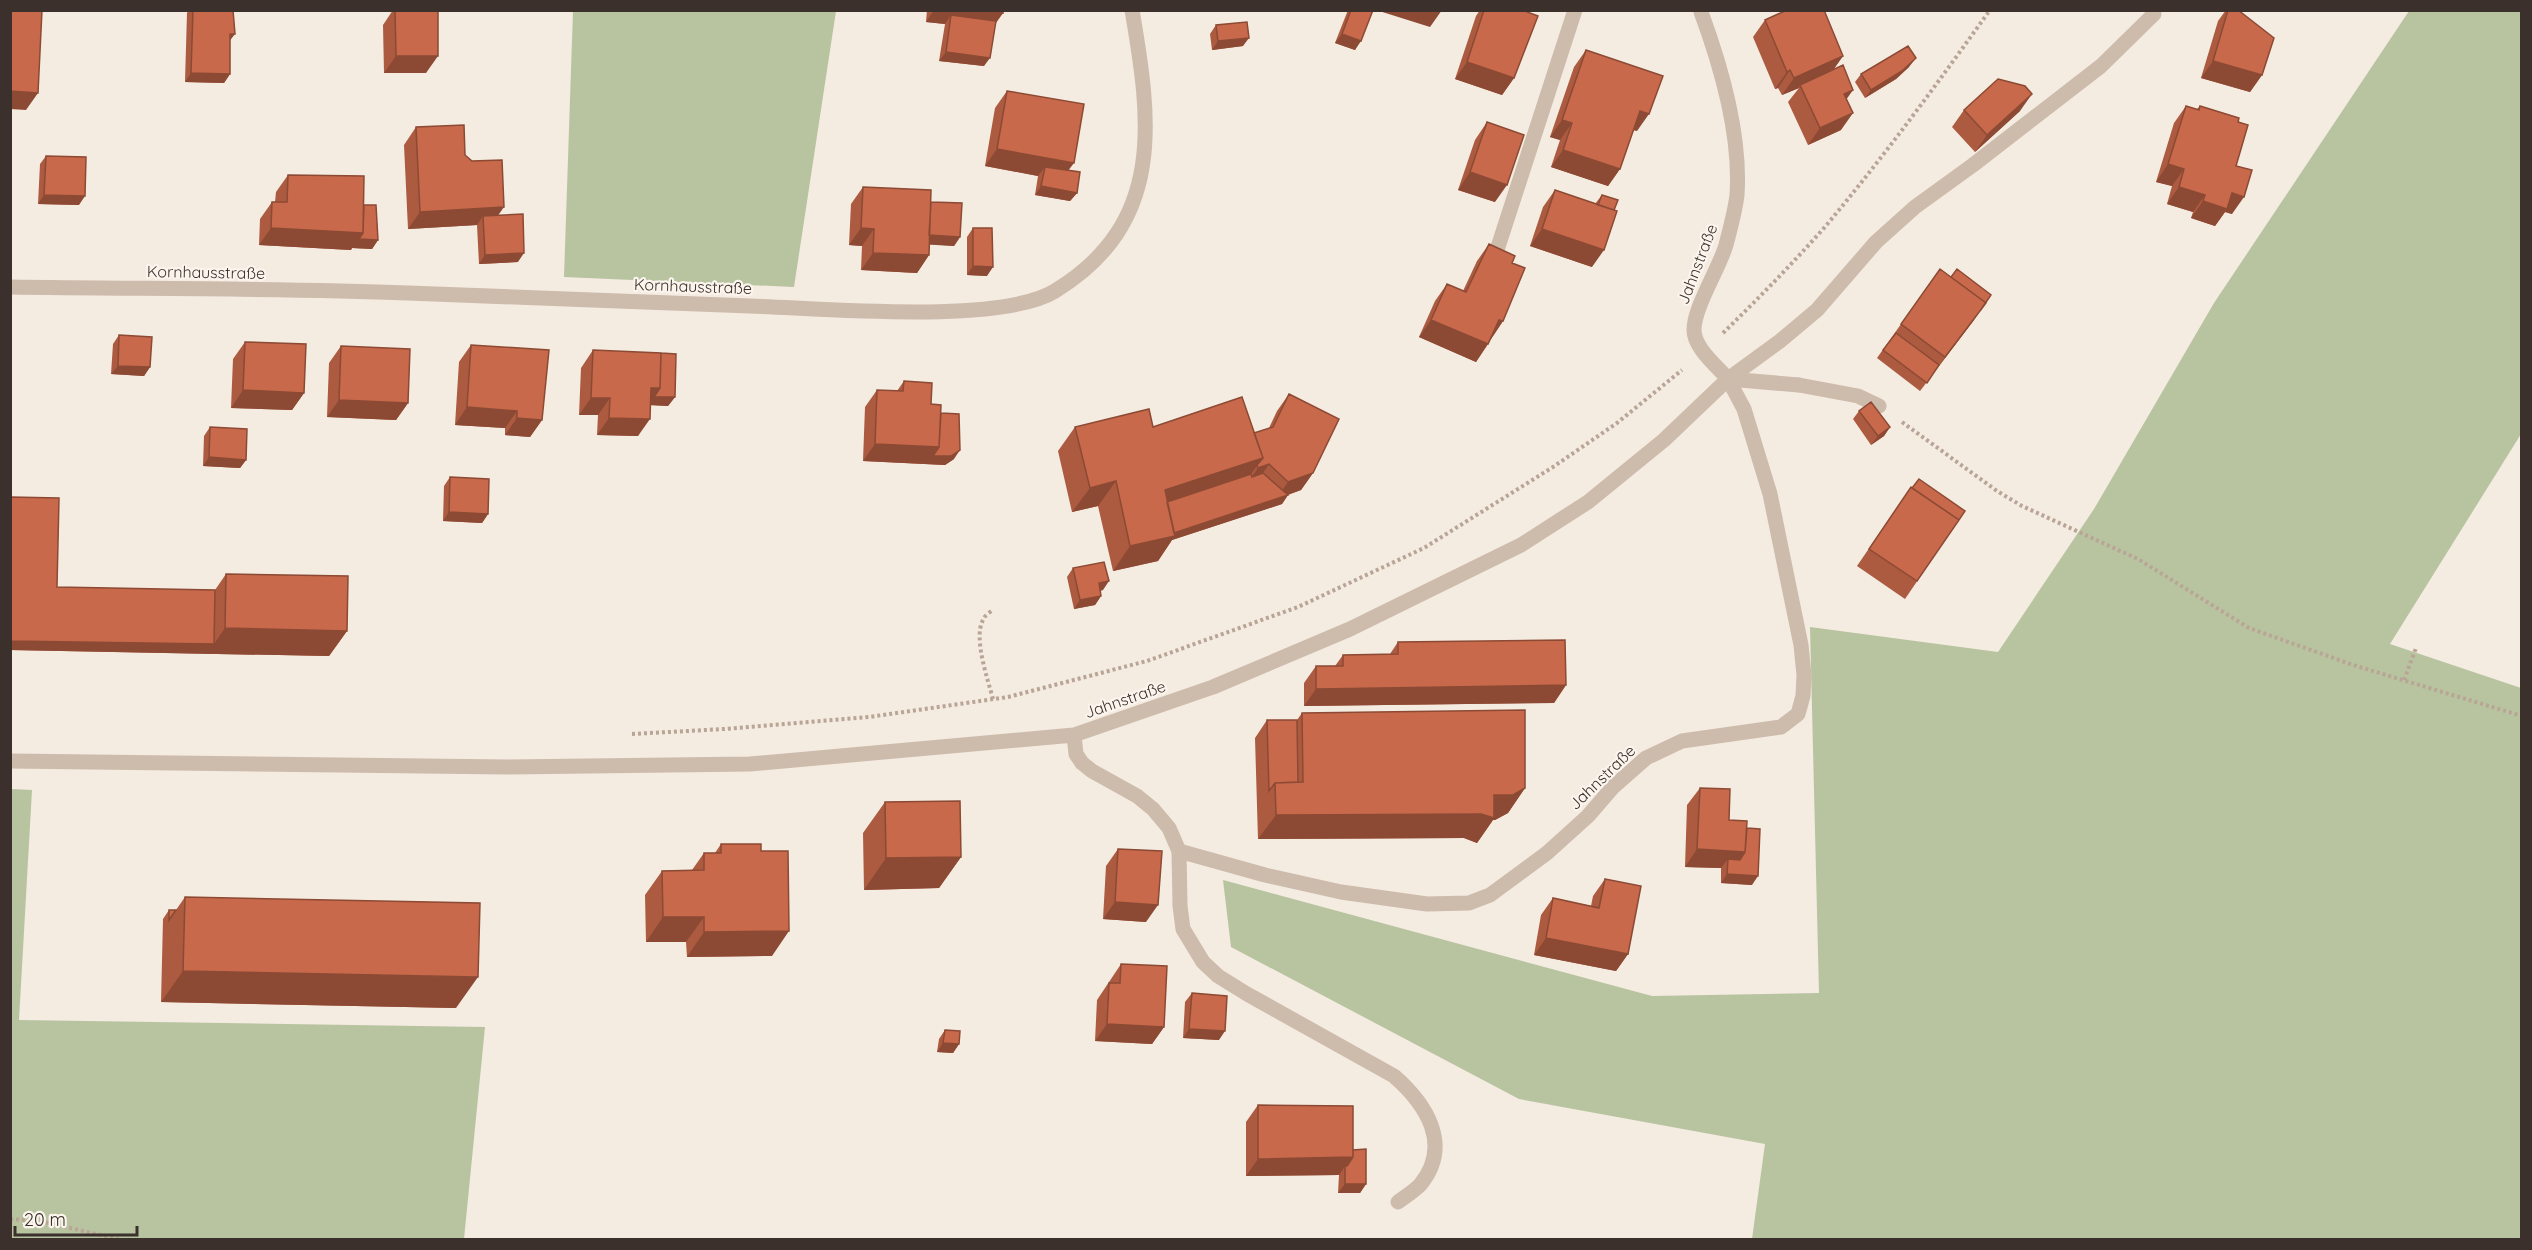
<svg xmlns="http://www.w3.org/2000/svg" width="2532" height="1250" viewBox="0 0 2532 1250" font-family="Quicksand,sans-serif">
  <rect width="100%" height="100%" fill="#f4ebe1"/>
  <path fill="#b8c4a0" d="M573 11H836L794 287 564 277Z
    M2409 11H2521V434L2390 644 2521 688V1239H1752L1765 1144 1519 1099 1231 947 1223 880 1652 996 1819 993 1810 627 1998 652 2094 509 2214 303Z
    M11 789 32 790 19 1020 485 1027 464 1239H11Z"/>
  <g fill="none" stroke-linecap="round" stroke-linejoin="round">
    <path stroke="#b9a596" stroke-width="4" stroke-dasharray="3 3" stroke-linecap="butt" d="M1723 333C1758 299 1792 264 1824 228 1883 158 1937 84 1990 10
      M1902 422 1997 491 2022 506 2138 559 2249 628 2353 665 2522 716
      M2404 680 2416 648
      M993 699C988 680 973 638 983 620 984 616 990 612 993 610
      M632 734 724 729 869 717 1008 697 1147 661 1298 607 1424 548 1553 467 1617 423 1682 370
      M10 1219 40 1221 122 1240"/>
    <path stroke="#cdbbac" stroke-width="15" d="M1799 385 1858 396 1879 406
      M1179 851 1265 875 1341 892 1427 904 1469 903 1490 895 1547 853 1588 816 1613 787 1646 758 1682 741 1781 727 1798 714 1803 696 1804 675 1801 645 1770 494 1744 409 1728 379 1780 341 1817 310 1876 242 1915 207 1973 165 2101 66 2154 14"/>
    <path stroke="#cdbbac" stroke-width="15" d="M1701 12C1721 66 1741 137 1737 195 1735 212 1730 229 1726 245 1719 269 1694 307 1694 330 1694 348 1717 366 1728 379L1799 385
      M1498 247 1575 10
      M10 287C143 289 276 288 408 293 522 297 636 302 750 306 820 308 1000 325 1055 291 1166 223 1151 121 1132 10
      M1074 735 1076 754 1082 763 1092 771 1137 796 1153 809 1169 828 1179 851 1180 906 1183 929 1203 962 1218 976 1247 994 1394 1076C1426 1104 1453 1145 1420 1185 1414 1191 1405 1197 1398 1202
      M10 761 508 767 750 764 1074 735 1213 687 1350 629 1521 545 1588 502 1664 440 1728 379"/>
  </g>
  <path fill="#ac5a40" d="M189 10H233L230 41V74L224 83 185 82 187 13Z
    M393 10H438L426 73H384L383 25Z
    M927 10H1003V13L996 22 984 66 939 61 945 24 926 22Z
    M1348 10H1373L1355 50 1335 43Z
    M1480 10H1522L1514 78 1502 95 1455 79 1476 16Z
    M2226 10H2238L2262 75 2250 92 2201 78 2218 21Z
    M1765 20 1843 56 1833 70 1846 99 1841 130 1808 145 1788 102 1799 88 1782 95 1778 88 1775 89 1753 37Z
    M1216 25 1243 46 1212 50 1210 34Z
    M1586 50 1637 131 1633 130 1620 169 1608 186 1551 167 1560 140 1550 137 1574 67Z
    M1909 67 1896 79 1865 98 1855 82 1861 74Z
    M1007 91 1068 170 1077 193 1070 201 1035 195 1038 176 985 166 995 108Z
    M2186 106 2197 109 2200 106 2238 122 2232 214 2225 212 2215 226 2191 218 2193 212 2167 204 2172 186 2156 182 2174 123Z
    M1964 110 2020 111 1975 152 1952 127Z
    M1487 122 1495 202 1458 190 1475 140Z
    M416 127 465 155 498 215 518 262 479 264 477 225 408 229 404 145Z
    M46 156 79 205 38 204 40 164Z
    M288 175 364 205 378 240 372 249 352 248 351 250 259 245 260 219 272 202H275L276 192Z
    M863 187 931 202 960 237 954 246 929 244V255L917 273 861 270 862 246 849 245 851 204Z
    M1555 190 1595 204 1602 195 1592 267 1530 246 1543 207Z
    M973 228 987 276 967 275V237Z
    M1489 244 1512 263 1503 321 1476 362 1419 337 1435 301 1447 284 1463 291 1477 261Z
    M1940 269 1974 320 1920 391 1877 358Z
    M119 335 150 367 144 376 111 374 113 344Z
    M245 342 304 393 292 410 231 408 233 359Z
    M471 345 542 420 530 437 505 435V428L455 425 459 362Z
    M341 346 408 403 396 420 327 417 329 363Z
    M593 350 675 397 668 406 650 405 638 436 597 435 598 415H579L581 368Z
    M904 381 941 413 954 459 945 465 863 461 865 407 877 390 897 391Z
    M1289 394 1313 473 1301 490 1288 495 1282 504 1172 540 1158 561 1113 571 1098 506 1072 512 1058 451 1075 427H1153L1254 433 1269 428 1277 411Z
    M1859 411 1890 427 1884 436 1871 445 1853 419Z
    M210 427 246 460 240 468 203 466 204 436Z
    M450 477 488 514 482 523 443 521 444 486Z
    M1911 487 1965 511 1905 599 1857 566Z
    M10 497 57 587 215 590 226 574 347 631 329 656 10 650Z
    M1073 568 1103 590 1100 591 1101 596 1095 605 1074 609 1067 577Z
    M1398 642 1566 685 1554 703 1304 706V683L1316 666H1335L1343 655 1390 654Z
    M1302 713 1525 788 1508 813 1495 820H1493L1477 843 1464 838 1258 839 1255 738 1267 720H1297Z
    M1700 788 1729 820 1747 828 1752 885 1721 883V868L1685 867 1687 805Z
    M885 802 961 857 939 888 864 890 863 833Z
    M721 844 761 851 772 956 687 957 686 942H646L645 895 662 871 692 870 704 853H715Z
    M1118 849 1146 922 1103 919 1106 866Z
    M1605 879 1628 954 1616 971 1534 955 1541 915 1553 898 1591 906 1593 896Z
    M185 897 456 1008 161 1002 163 919 169 910H176Z
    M1121 964 1164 1027 1152 1044 1095 1041 1097 1000Z
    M1192 993 1219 1040 1183 1038 1185 1002Z
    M945 1030 959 1044 953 1053 937 1052 939 1039Z
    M1258 1105 1353 1150 1366 1184 1360 1193H1338L1339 1175 1246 1176V1122Z"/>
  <path fill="#8c4a34" d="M934 10H986L1003 13 991 30 951 15 945 24 926 22Z
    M1376 10H1442L1430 27Z
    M230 34H235L228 43Z
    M1342 34 1361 41 1355 50 1335 43Z
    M1249 38 1243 46 1212 50 1218 41Z
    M946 52 990 58 984 66 939 61Z
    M396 56H438L426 73H384Z
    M1843 56 1831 73 1800 85 1799 88 1782 95 1794 78Z
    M1916 58 1909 67 1896 79 1865 98 1871 90Z
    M2213 61 2262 75 2250 92 2201 78Z
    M1467 62 1514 78 1502 95 1455 79Z
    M1790 70 1778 88 1775 89 1787 72Z
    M191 73 230 74 224 83 185 82Z
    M1853 90 1841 107 1844 94Z
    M10 91 38 93 26 110 10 109Z
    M2032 94 2020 111 1975 152 1987 135Z
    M1640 111 1649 114 1637 131 1628 128Z
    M1853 113 1841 130 1808 145 1820 128Z
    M1562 120 1572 123 1560 140 1550 137Z
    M997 149 1074 163 1061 180 1045 167 1038 176 985 166Z
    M1563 150 1620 169 1608 186 1551 167Z
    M2168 164 2184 169 2172 186 2156 182Z
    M1470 172 1507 185 1495 202 1458 190Z
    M1041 186 1077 193 1070 201 1035 195Z
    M2179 187 2205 195 2193 212 2167 204Z
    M2232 193 2244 197 2232 214 2225 212 2215 226 2191 218 2203 201Z
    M44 195 85 196 79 205 38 204Z
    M504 207 492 224 483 216 477 225 408 229 420 212Z
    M271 228 363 233 378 240 372 249 352 248 351 250 259 245Z
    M861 228 874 229 862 246 849 245Z
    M1542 229 1604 250 1592 267 1530 246Z
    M924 235 960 237 954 246 918 244Z
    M524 253 518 262 479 264 485 255Z
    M873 253 929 255 917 273 861 270Z
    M973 266 993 267 987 276 967 275Z
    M1991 295 1974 320 1920 391Z
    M1431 320 1488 344 1476 362 1419 337Z
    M1499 320 1503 321 1491 339Z
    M118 366 150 367 144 376 111 374Z
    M651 388H660L675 397 668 406 648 405Z
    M243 390 304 393 292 410 231 408Z
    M591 398H610L598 415H579Z
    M339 400 408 403 396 420 327 417Z
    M467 407 517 411 505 428 455 425Z
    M517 418 542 420 530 437 505 435Z
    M609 418 650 419 638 436 597 435Z
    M1890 427 1884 436 1871 445 1878 436Z
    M875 444 939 447 960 450 954 459 945 465 863 461Z
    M209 457 246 460 240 468 203 466Z
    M1263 458 1245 482 1155 513 1165 490Z
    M1269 464 1257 482 1246 485 1258 468Z
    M1313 473 1301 490 1281 497 1288 495 1282 504 1172 540 1158 561 1113 571 1130 546 1276 499 1288 482Z
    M1116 481 1098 506 1072 512 1090 488Z
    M449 512 488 514 482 523 443 521Z
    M1109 581 1103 590 1093 592 1099 583Z
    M1101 596 1095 605 1074 609 1080 600Z
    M225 628 347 631 329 656 10 650V641L214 644Z
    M1566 685 1554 703 1304 706 1316 689Z
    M1525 788 1508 813 1495 820H1493L1477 843 1464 838 1258 839 1276 815Z
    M1697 849 1745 852 1733 869 1728 859 1721 868 1685 867Z
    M961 857 939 888 864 890 886 858Z
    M1727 874 1758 876 1752 885 1721 883Z
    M1115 902 1158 905 1146 922 1103 919Z
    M663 917H704L686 942H646Z
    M789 931 772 956 687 957 704 932Z
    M1546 938 1628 954 1616 971 1534 955Z
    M183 971 478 977 456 1008 161 1002Z
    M1107 1024 1164 1027 1152 1044 1095 1041Z
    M1189 1029 1225 1031 1219 1040 1183 1038Z
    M943 1043 959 1044 953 1053 937 1052Z
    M1353 1157 1345 1169V1166L1339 1175 1246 1176 1258 1159Z
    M1345 1184H1366L1360 1193H1338Z"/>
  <path fill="#c8694b" stroke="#8c4a34" stroke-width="1.5" d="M10 10H42L38 93 10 91Z
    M193 10H233L235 34H230V74L191 73Z
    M395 10H438V56H396Z
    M986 10H1003V13Z
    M1351 10H1373L1361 41 1342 34Z
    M1484 10H1522L1538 16 1514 78 1467 62Z
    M1787 10H1824L1843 56 1794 78 1790 70 1787 72 1765 20Z
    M2228 10H2238L2274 38 2262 75 2213 61Z
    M951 15 996 21 990 58 946 52Z
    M1247 22 1249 38 1218 41 1216 25Z
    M1908 46 1916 58 1902 71 1871 90 1861 74Z
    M1586 50 1663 76 1649 114 1640 111 1620 169 1563 150 1572 123 1562 120Z
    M1843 65 1853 90 1844 94 1853 113 1820 128 1800 85Z
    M1998 79 2025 86 2032 94 1987 135 1964 110Z
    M1007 91 1084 104 1074 163 997 149Z
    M2186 106 2199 110 2200 106 2239 118 2238 122 2248 125 2236 166 2252 170 2244 197 2232 193 2227 209 2203 201 2205 195 2179 187 2184 169 2168 164Z
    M1487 122 1524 135 1507 185 1470 172Z
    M464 125 465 155 472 161 502 160 504 207 420 212 416 127Z
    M46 156 86 157 85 196 44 195Z
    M1045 167 1080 172 1077 193 1041 186Z
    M288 175 364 176 363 233 271 228 272 202H287Z
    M863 187 931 190 929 255 873 253 874 229 861 228Z
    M1555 190 1617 211 1604 250 1542 229Z
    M1602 195 1618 200 1614 210 1598 205Z
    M931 202 962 203 960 237 929 235Z
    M364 205H376L378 240 359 239 363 233Z
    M523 214 524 253 485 255 483 216Z
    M973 228H992L993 267 973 266Z
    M1489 244 1515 256 1512 263 1525 268 1503 321 1499 320 1488 344 1431 320 1447 284 1466 292Z
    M1940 269 1986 303 1945 357 1901 324Z
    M1957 269 1991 295 1980 311 1986 303 1951 277Z
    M1896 333 1939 365 1927 383 1883 350Z
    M119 335 152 337 150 367 118 366Z
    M245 342 306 344 304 393 243 390Z
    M471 345 549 350 542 420 517 418V411L467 407Z
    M341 346 410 349 408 403 339 400Z
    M593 350 661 353 660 388H651L650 419 609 418 610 398H591Z
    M661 353 676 354 675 397H654L660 388Z
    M904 381 932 383 931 404 941 405 939 447 875 444 877 390 903 391Z
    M1289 394 1339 419 1313 473 1288 482 1269 464 1258 468 1257 465 1263 458 1254 433 1273 427Z
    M1242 397 1263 458 1165 490 1175 536 1130 546 1116 481 1090 488 1075 427 1149 409 1153 427Z
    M1871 402 1890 427 1878 436 1859 411Z
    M941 413 959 414 960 450 951 456H933L939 447Z
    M210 427 247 429 246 460 209 457Z
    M1263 473 1288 495 1174 533 1167 502 1251 474 1252 477Z
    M450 477 489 479 488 514 449 512Z
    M1919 479 1965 511 1959 520 1912 488Z
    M1911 487 1959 520 1917 581 1869 549Z
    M10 497 59 498 57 587 215 590 214 644 10 641Z
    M1104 562 1109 581 1099 583 1101 596 1080 600 1073 568Z
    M226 574 348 576 347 631 225 628Z
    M1565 640 1566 685 1316 689V666H1343V655L1398 654V642Z
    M1525 710V788L1513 795H1494V818L1481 814 1276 815 1275 783 1303 782 1302 713Z
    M1267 720H1297L1298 782 1275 783 1269 791Z
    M1700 788 1730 789 1729 820 1747 821 1745 852 1697 849Z
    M960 801 961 857 886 858 885 802Z
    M1747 828 1760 829 1758 876 1727 874 1728 859 1740 860 1745 852Z
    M721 844H761V851H788L789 931 704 932V917H663L662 871 704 870V853H721Z
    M1118 849 1162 851 1158 905 1115 902Z
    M1605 879 1641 886 1628 954 1546 938 1553 898 1599 908Z
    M185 897 480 903 478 977 183 971Z
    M169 910H176L169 920Z
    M1121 964 1167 966 1164 1027 1107 1024 1109 983H1120Z
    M1192 993 1227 996 1225 1031 1189 1029Z
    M945 1030 960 1031 959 1044 943 1043Z
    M1258 1105 1353 1106V1157L1258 1159Z
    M1366 1149V1184H1345V1166H1347L1353 1157V1150Z"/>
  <g text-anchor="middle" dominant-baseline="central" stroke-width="4.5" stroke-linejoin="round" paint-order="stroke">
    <g font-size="16" fill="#3b302b" stroke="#fbf5ee">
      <text transform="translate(1697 264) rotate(-69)">Jahnstraße</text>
      <text transform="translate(206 272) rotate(1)">Kornhausstraße</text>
      <text transform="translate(693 286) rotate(2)">Kornhausstraße</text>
      <text transform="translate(1125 699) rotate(-19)">Jahnstraße</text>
      <text transform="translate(1602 777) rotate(-44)">Jahnstraße</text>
    </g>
  </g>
  <rect width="2532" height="1250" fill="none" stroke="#3b302b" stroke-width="24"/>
  <path d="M15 1226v9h122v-9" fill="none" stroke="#3b302b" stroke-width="3"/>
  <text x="24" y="1226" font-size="18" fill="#3b302b" stroke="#fbf5ee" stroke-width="4.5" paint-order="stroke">20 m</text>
</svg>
